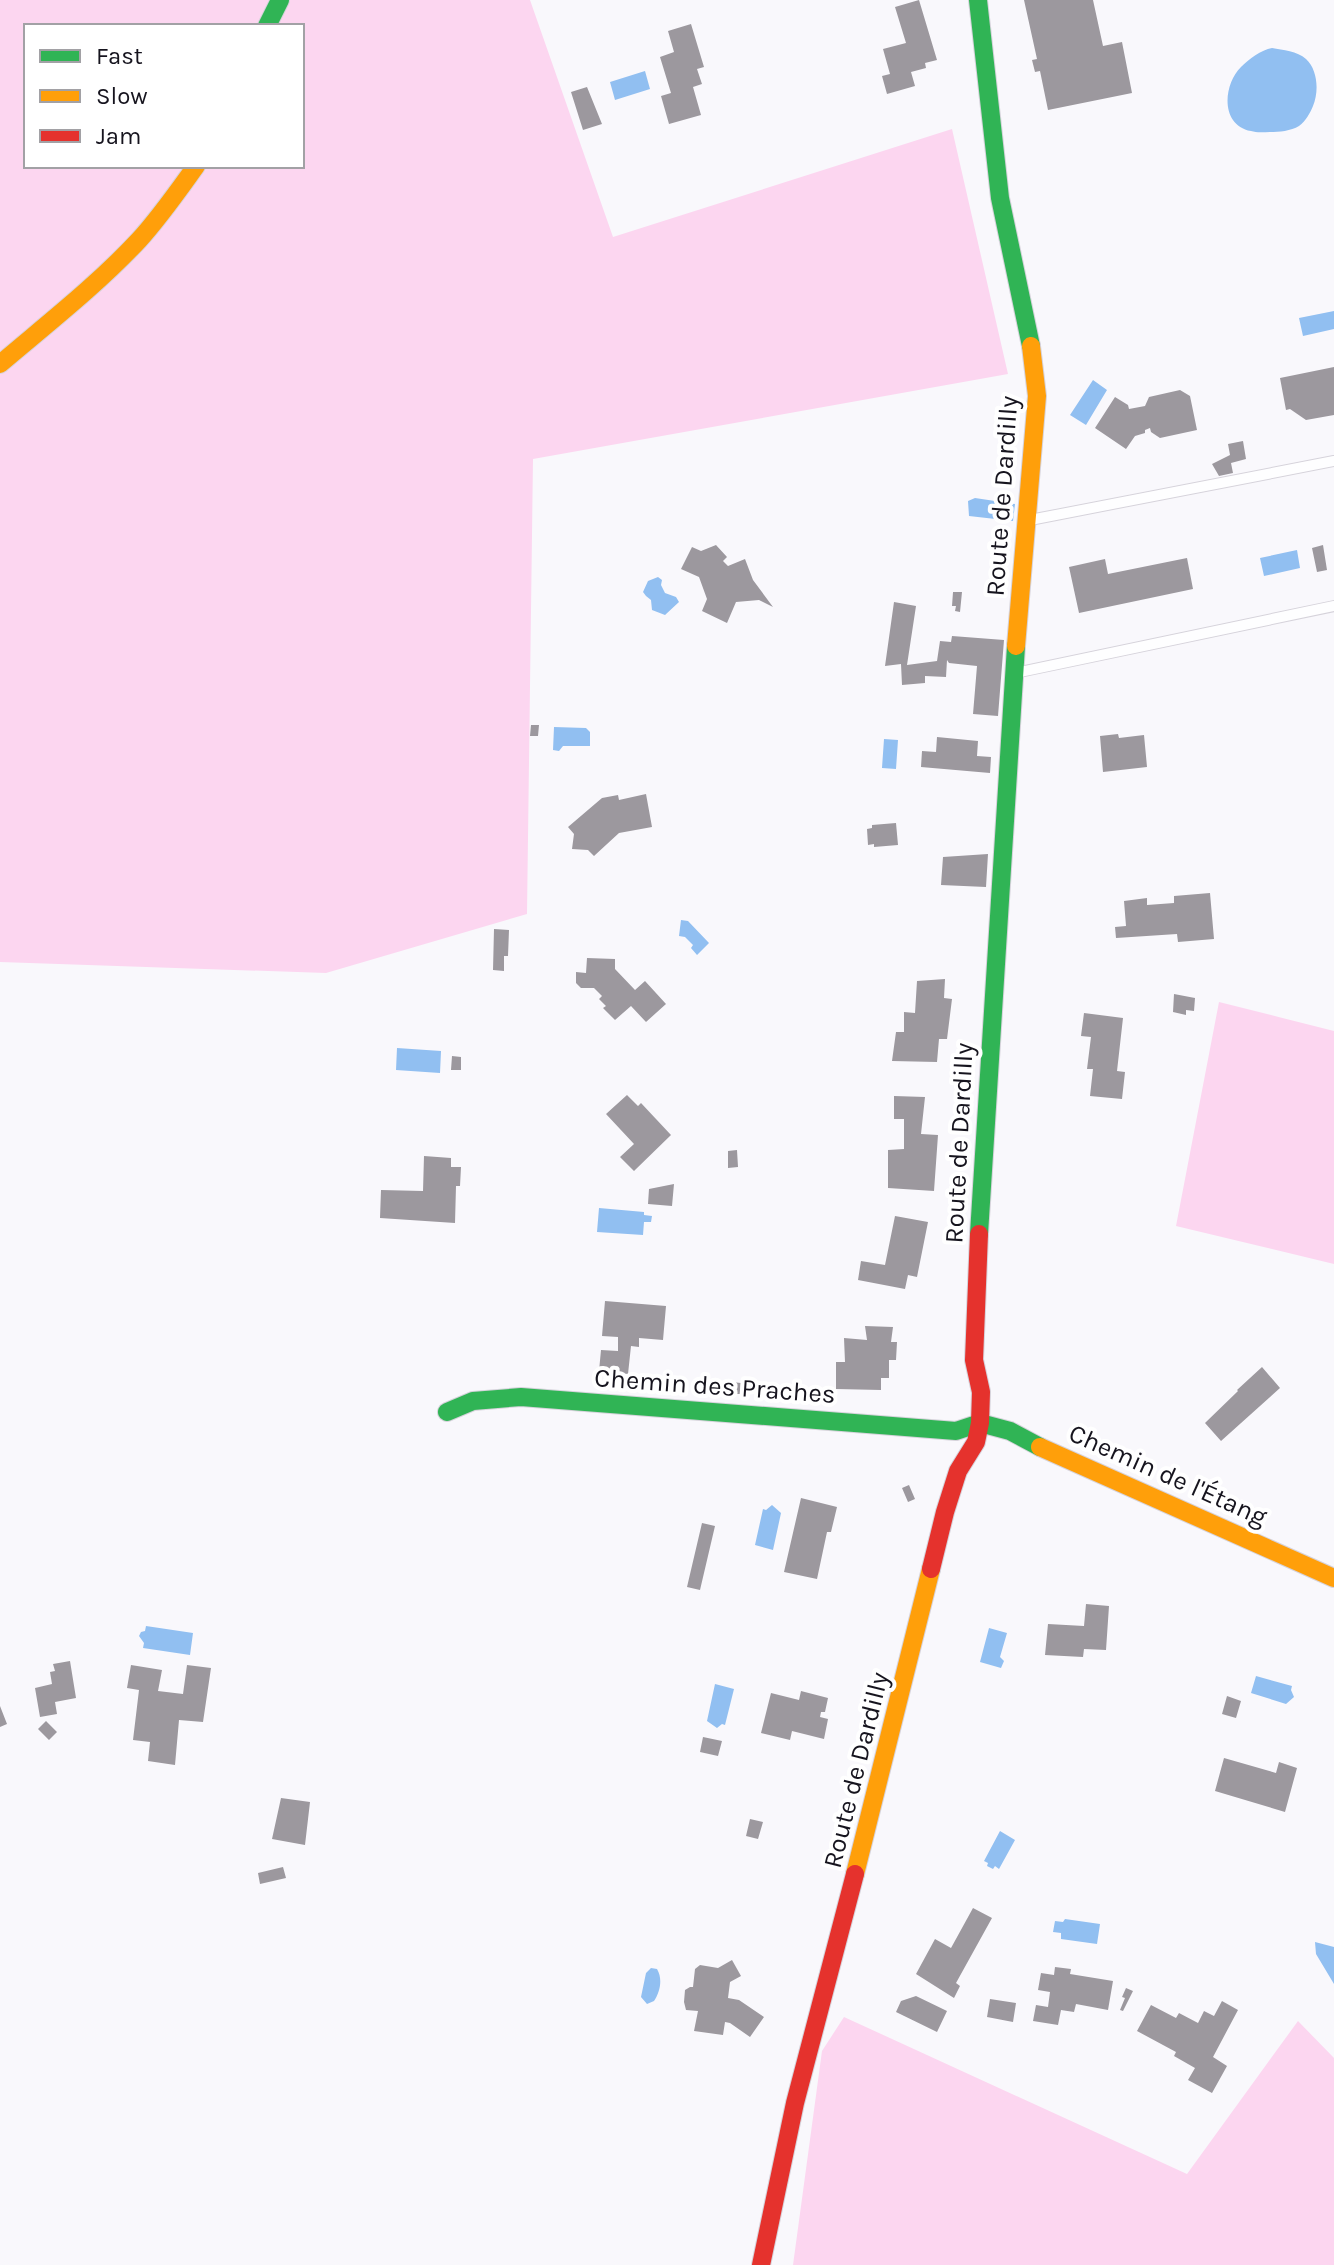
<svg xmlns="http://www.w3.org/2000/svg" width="1334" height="2265" viewBox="0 0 1334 2265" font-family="Karla,sans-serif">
  <rect width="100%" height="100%" fill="#f9f8fc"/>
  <path fill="#fcd6f0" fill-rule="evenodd" d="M0 0H530L613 237 952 129 1008 374 533 459 527 914 326 973 0 962ZM26 26H302V166H26Z
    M1219 1002 1334 1031V1264L1176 1226Z
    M844 2017 1187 2174 1298 2021 1334 2058V2265H793L822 2051Z"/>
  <path fill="#91bff1" d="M1272 48C1283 50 1297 51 1306 59 1318 70 1319 92 1313 106 1310 113 1306 121 1299 126 1291 131 1279 132 1270 132 1264 132 1257 133 1251 131 1220 125 1223 85 1241 67 1249 59 1261 50 1272 48Z
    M645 71 650 89 615 100 610 82Z
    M1334 311V329L1303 336 1299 318Z
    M1093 380 1107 390 1086 425 1070 415Z
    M975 498 1015 504 1013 521 969 516 968 501Z
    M1297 550 1300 568 1264 576 1260 558Z
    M658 577 662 580 661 585 665 593 676 597 679 602 665 615 652 610 651 600 646 596 643 592 648 581Z
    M554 727 586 728 590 732V746H563L559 751 553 750Z
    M884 739 898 740 896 769 882 768Z
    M681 920 688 921 709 943 697 955 691 948 693 945 685 937 679 936Z
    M397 1048 441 1051 440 1073 396 1070Z
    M599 1208 644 1212V1215L652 1216 651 1222H644L643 1235 597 1232Z
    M772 1505 781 1513 773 1550 755 1545 763 1509 766 1510Z
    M146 1626 193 1633 190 1655 143 1648 144 1643 139 1636 141 1632 145 1631Z
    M989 1628 1007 1633 1000 1657 1004 1661 1001 1668 980 1662Z
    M1256 1676 1292 1686 1291 1690 1294 1697 1286 1704 1251 1693Z
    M715 1684 734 1689 725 1725 722 1724 717 1728 707 1721Z
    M1000 1831 1015 1840 999 1869 995 1866 993 1869 987 1866 988 1863 984 1861Z
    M1065 1919 1100 1924 1097 1944 1061 1939V1933L1053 1932 1055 1921 1063 1922Z
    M1315 1942 1334 1947V1984L1316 1954Z
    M651 1968 657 1969C663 1979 660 1992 654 2001L647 2004 641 1997 646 1973Z"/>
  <path fill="#9c989e" d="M919 0 937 60 925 63 926 68 911 72 915 86 887 94 882 76 890 74 883 49 906 43 895 7Z
    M1024 0H1093L1103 46 1122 42 1132 93 1048 110 1040 71 1035 72 1032 60 1037 59Z
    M691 24 704 67 697 69 702 84 693 87 701 115 669 124 661 96 671 93 660 57 674 52 668 31Z
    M587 87 602 124 583 130 571 92Z
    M1334 367V415L1306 420 1290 409 1286 410 1280 378Z
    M1180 390 1190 396 1197 430 1160 438 1151 432 1150 428 1145 430V433L1135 436 1126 449 1095 428 1115 397 1128 405 1129 409 1145 406 1149 397Z
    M1243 441 1246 459 1231 463 1233 473 1219 476 1212 464 1230 455 1228 444Z
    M716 545 727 557 723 561 728 566 745 559 753 580 773 607 759 600 736 602 727 623 702 611 707 599 699 577 681 569 692 547 701 551Z
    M1323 545 1327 570 1317 572 1312 548Z
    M1187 558 1193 589 1079 613 1069 567 1105 559 1108 574Z
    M953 592H962L960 612 955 611 956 606H952Z
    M894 602 916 606 907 665 937 661 940 641 951 642 952 636 1004 640 998 716 973 714 977 666 949 663 947 660 946 677 925 676V683L902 685 901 664 885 666Z
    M531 725H539L538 736H530Z
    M1118 734 1119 738 1144 735 1147 767 1103 772 1100 736Z
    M937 737 978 741 977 756 991 757 990 773 921 767 922 751 936 752Z
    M646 794 652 827 619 833 594 856 588 850 572 849 574 834 568 827 602 798 618 795 619 800Z
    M896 823 898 845 874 847V844L868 845 867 829 872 828V825Z
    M988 854 986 887 941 885 943 857Z
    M1210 893 1214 939 1178 942 1177 934 1116 938 1115 927 1126 926 1124 901 1147 898V905L1174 903V896Z
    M494 929 509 930 508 956H504V971L493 970Z
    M587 958 615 959V969L635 990 645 981 666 1004 646 1022 631 1006 615 1020 603 1008 606 1006 599 999 602 996 594 988H581L576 983V972L586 973Z
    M945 979 944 998 952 999 947 1039H939L937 1062 892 1061 896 1032H904V1012L915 1013 917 981Z
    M1174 994 1195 998 1194 1011 1186 1010V1015L1173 1012Z
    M1084 1013 1123 1018 1117 1071 1125 1072 1122 1099 1090 1096 1093 1069H1087L1091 1037 1081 1036Z
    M452 1056 461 1057V1070H451Z
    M627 1095 638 1106 641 1103 671 1135 634 1171 620 1157 634 1144 606 1114Z
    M894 1096 925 1097 921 1134 938 1135 934 1191 888 1188V1150L904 1149V1119H894Z
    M737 1150 738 1167 728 1168V1151Z
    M424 1156 451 1158V1167H461L460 1186H456L455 1223 380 1218 381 1190 423 1191Z
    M674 1184 672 1206 648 1204 649 1189Z
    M895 1216 928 1222 917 1277 908 1275 905 1289 858 1280 861 1261 885 1265Z
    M605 1301 666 1306 663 1340 639 1338V1347L631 1346 628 1374 599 1371 601 1350 618 1351V1337L602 1336Z
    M865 1326 893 1327 891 1342H897L896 1360H889V1378H881V1390L836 1389V1362H845L844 1338 867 1340Z
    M1262 1367 1280 1388 1221 1441 1205 1423 1238 1391 1237 1390Z
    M731 1382 741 1383 740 1394H730Z
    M909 1485 915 1499 908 1502 902 1488Z
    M801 1498 837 1507 831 1532H827L817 1579 784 1572Z
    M702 1523 715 1526 700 1590 687 1587Z
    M1086 1604 1109 1606 1106 1650 1084 1649 1083 1657 1045 1655 1048 1624 1084 1626Z
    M70 1661 76 1698 55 1702 57 1714 40 1717 35 1688 52 1684 50 1672 55 1671 53 1664Z
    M131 1665 162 1670 158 1691 183 1694 187 1665 211 1668 203 1722 179 1720 175 1765 148 1761 150 1742 133 1740 139 1690 127 1688Z
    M801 1691 828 1698 825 1712H821L820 1717 828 1719 824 1739 792 1731 790 1740 761 1733 771 1693 799 1700Z
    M1227 1696 1241 1701 1236 1718 1222 1714Z
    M0 1706 7 1724 0 1727Z
    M46 1721 57 1732 49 1740 38 1729Z
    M703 1737 722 1741 718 1756 700 1752Z
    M1224 1758 1276 1773 1279 1762 1297 1768 1285 1812 1215 1791Z
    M281 1798 310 1802 305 1845 272 1839Z
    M750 1819 763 1822 758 1839 746 1836Z
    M283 1867 286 1878 260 1884 258 1873Z
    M973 1908 992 1918 956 1983 960 1986 954 1998 916 1974 935 1939 951 1948Z
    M732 1960 741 1976 730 1982 728 1998 739 2000 764 2017 750 2037 730 2023 725 2022 723 2035 694 2031 698 2011 686 2010 684 2002 685 1990 690 1987H693L695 1969 700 1965 718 1968Z
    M1055 1967 1071 1969 1070 1974 1113 1981 1108 2010 1076 2004 1074 2012 1061 2010 1058 2025 1033 2021 1036 2005 1048 2007 1050 1992 1038 1990 1041 1973 1054 1975Z
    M1126 1988 1133 1991 1123 2011 1120 2010 1125 1998 1122 1997Z
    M916 1996 947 2011 937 2032 896 2012 901 2001Z
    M990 1999 1016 2003 1013 2022 987 2017Z
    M1222 2001 1238 2010 1213 2057 1227 2066 1212 2093 1188 2080 1195 2068 1174 2056 1176 2052 1137 2031 1151 2005 1176 2018 1179 2013 1198 2023 1204 2011 1214 2016Z"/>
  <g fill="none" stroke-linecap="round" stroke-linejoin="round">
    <defs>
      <path id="lane" d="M1030 520 1334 461
        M1015 673 1334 606"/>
      <path id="fast" d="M978 0 1000 198 1031 346
        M267 26 280 0
        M979 1234 1016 646
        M447 1412 473 1401 521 1397 956 1431 980 1423 1010 1431 1040 1447"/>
      <path id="slow" d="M0 364C47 324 97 285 139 240 160 217 178 191 196 166
        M1016 646 1037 396 1031 346
        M1040 1447 1334 1578
        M855 1874 931 1569"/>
      <path id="jam" d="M931 1569 945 1512 958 1471 976 1442 980 1423 981 1392 974 1360 979 1234
        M761 2265 795 2103 855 1874"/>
    </defs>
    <use href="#lane" stroke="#d6d3db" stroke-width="12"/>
    <use href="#fast" stroke="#d6d3db" stroke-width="20"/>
    <use href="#slow" stroke="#d6d3db" stroke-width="20"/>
    <use href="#jam" stroke="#d6d3db" stroke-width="20"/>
    <use href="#lane" stroke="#fefeff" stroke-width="10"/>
    <use href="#fast" stroke="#30b455" stroke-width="18"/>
    <use href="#slow" stroke="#ff9f0a" stroke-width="18"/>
    <use href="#jam" stroke="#e5322d" stroke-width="18"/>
  </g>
  <g text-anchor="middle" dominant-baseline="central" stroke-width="8" stroke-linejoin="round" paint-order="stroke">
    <g font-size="26" fill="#16141e" stroke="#fff">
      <text transform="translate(1002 496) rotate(-86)">Route de Dardilly</text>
      <text transform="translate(959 1143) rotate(-87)">Route de Dardilly</text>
      <text transform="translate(715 1386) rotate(4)">Chemin des Praches</text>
      <text transform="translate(1168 1475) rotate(24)">Chemin de l'Étang</text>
      <text transform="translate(856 1770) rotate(-76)">Route de Dardilly</text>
    </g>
  </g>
  <rect x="24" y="24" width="280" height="144" fill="#ffffff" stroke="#a2a1a5" stroke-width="2"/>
  <rect x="40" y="50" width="40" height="12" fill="#30b455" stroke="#a2a1a5" stroke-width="2"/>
  <text x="96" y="64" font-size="24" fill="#16141e">Fast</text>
  <rect x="40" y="90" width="40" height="12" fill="#ff9f0a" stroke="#a2a1a5" stroke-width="2"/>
  <text x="96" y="104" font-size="24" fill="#16141e">Slow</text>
  <rect x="40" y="130" width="40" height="12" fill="#e5322d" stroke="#a2a1a5" stroke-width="2"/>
  <text x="96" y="144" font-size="24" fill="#16141e">Jam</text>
</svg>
